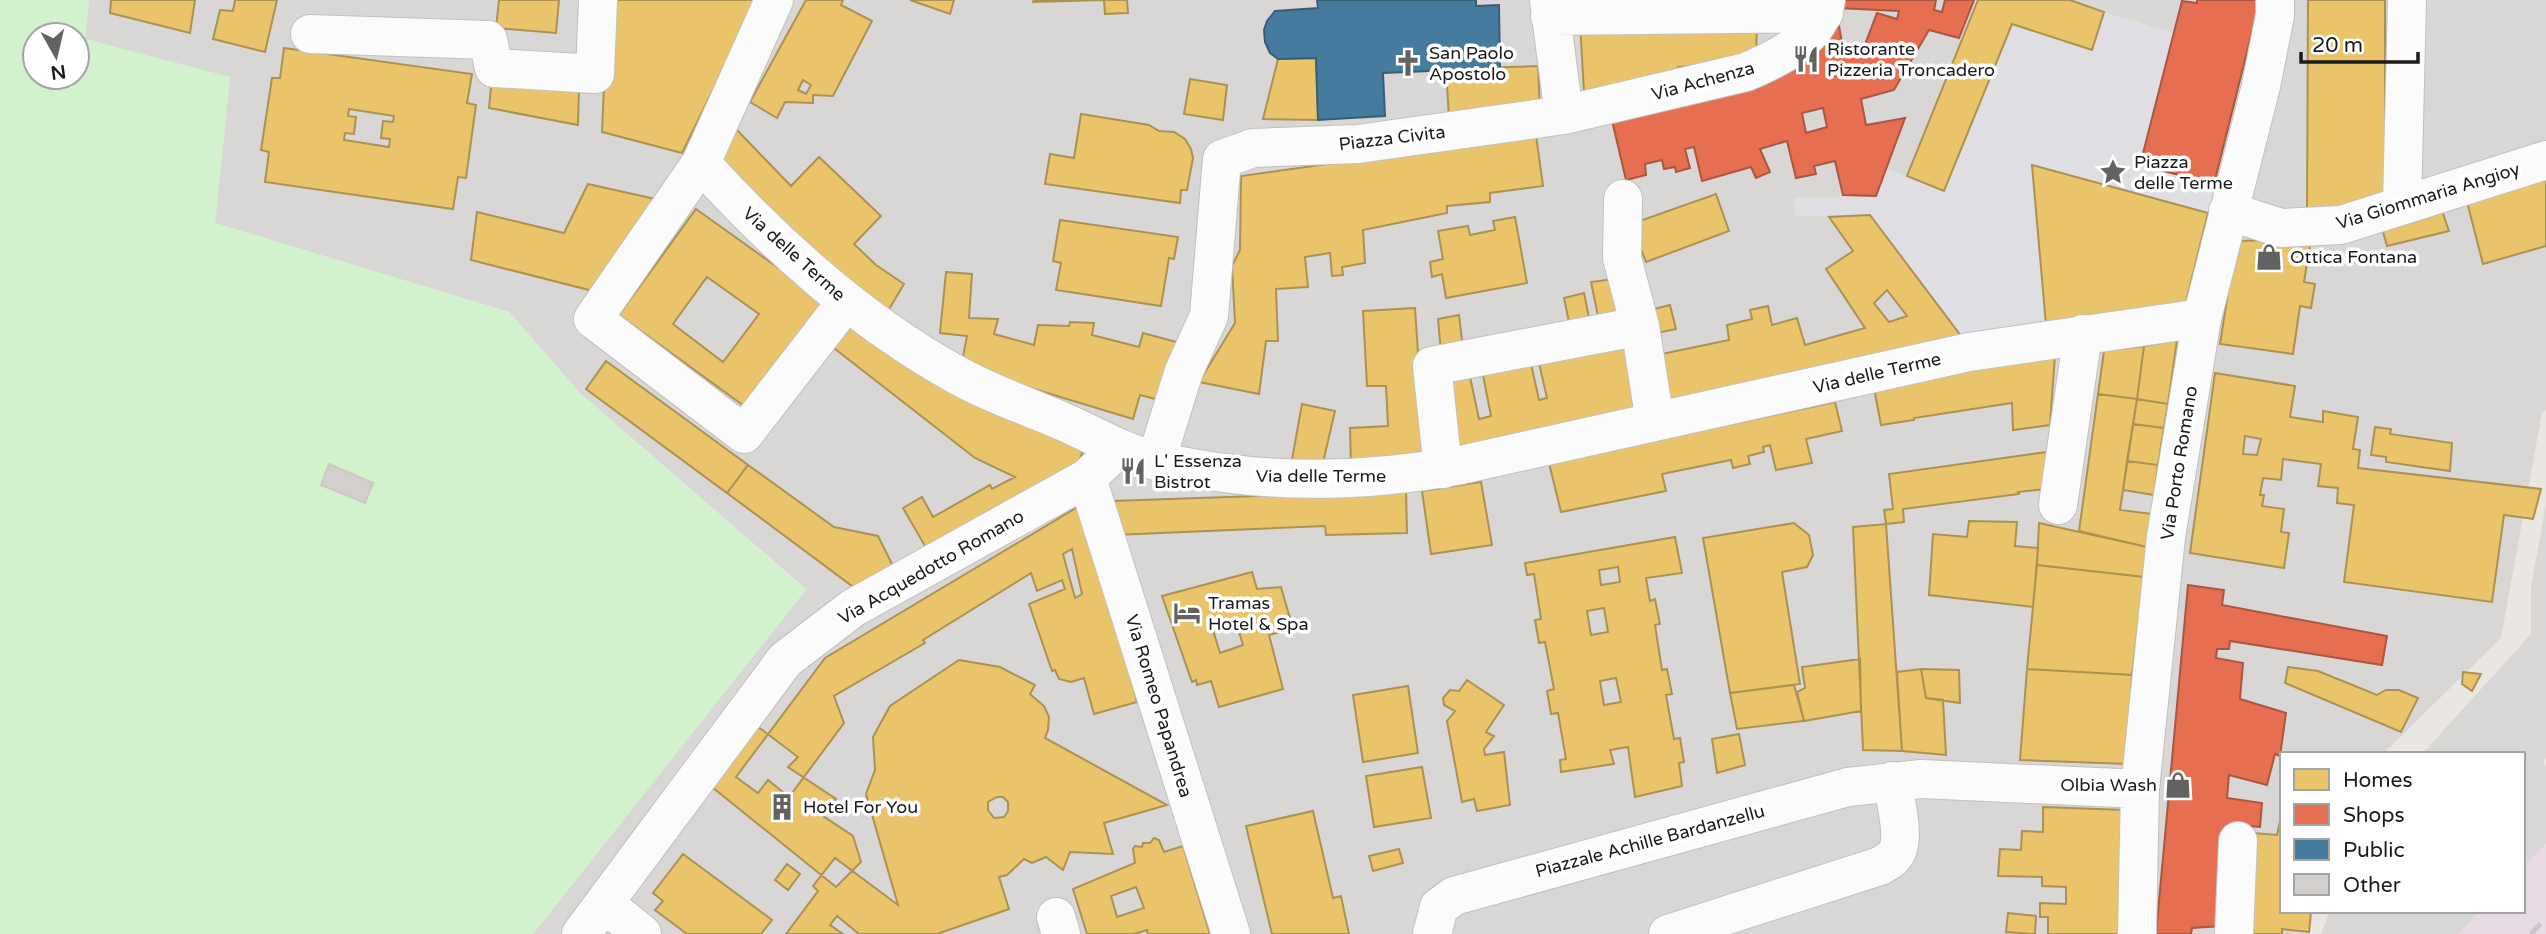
<svg xmlns="http://www.w3.org/2000/svg" width="2546" height="934" viewBox="0 0 2546 934" font-family="'Varela Round',sans-serif">
  <rect width="100%" height="100%" fill="#eae7e3"/>
  <path fill="#d9d7d5" d="M89 0H2546V410L2542 413 2501 638 2383 754H2282V911H2313L2310 934H533L806 589 580 393 509 312 215 223 230 78 85 39Z"/>
  <path fill="#e8dbe5" d="M2546 844V934H2458L2480 911H2523V867Z"/>
  <path fill="#d1f2cc" fill-rule="evenodd" d="M0 0H89L85 39 230 77 215 223 509 312 580 393 806 590 533 934H0ZM35 35H77V77H35Z"/>
  <path fill="#d8d7d5" d="M2546 504V758L2543 762 2546 766V844L2523 867V754H2422L2531 634V587Z
    M1819 757 1902 769 1935 898 1828 934H1378L1368 875 1768 764Z
    M2330 911H2480L2458 934H2321Z"/>
  <path fill="#dedee3" d="M2104 12 2174 33 2140 164 2214 184 2208 213 2033 165 2046 325 1961 336 1870 215 1795 216 1794 198 1876 196 1887 169 1944 191 2012 24 2091 50Z"/>
  <path fill="#e9c46a" stroke="#ab9152" stroke-width="2" fill-rule="evenodd" d="M111 0H195L190 33 110 13Z
    M235 0H277L265 52 213 39 220 10 233 11Z
    M499 0H559L556 33 496 28Z
    M617 0H757L682 153 602 132 607 15Z
    M806 0H843L841 5 872 21 833 96 813 95V103L785 102 777 118 750 102ZM803 80 811 85 806 94 798 90Z
    M910 0H954L950 14Z
    M1034 0H1127L1128 13 1105 14 1104 0 1033 2Z
    M1978 0H2070L2104 12 2092 50 2012 24 1944 191 1907 176Z
    M2308 0H2385V197L2307 217Z
    M1580 23 1757 25 1756 56 1726 63 1678 67 1679 75 1584 92Z
    M284 48 472 74 467 103 476 105 466 178 458 177 453 209 265 182 269 152 261 150 272 78H280ZM349 109 394 116 393 122 383 121 381 138 390 139 389 147 344 140 345 133 354 134 356 117 348 116Z
    M1316 58 1318 120 1263 119 1278 59Z
    M1538 66 1540 113 1449 118 1446 69Z
    M492 77 579 88 578 125 489 108Z
    M1190 79 1227 85 1223 120 1184 114Z
    M1081 114 1149 125 1159 131 1174 132 1185 139 1191 149 1193 158 1187 190H1181L1180 203 1045 184 1050 154 1074 158Z
    M735 128 791 186 819 157 881 216 854 244 876 265 904 284 885 316 723 167 721 154Z
    M1536 135 1543 186 1490 193V202L1447 206V213L1363 230 1365 263 1342 267 1343 275 1332 276 1330 253 1305 257 1308 287 1276 289 1278 341H1266L1259 394 1199 382 1235 323 1232 266 1240 250 1241 176Z
    M2032 165 2208 213 2183 314 2046 325Z
    M2546 177V246L2483 264 2466 198Z
    M588 184 655 199 593 291 471 260 477 212 564 233Z
    M1716 194 1729 231 1646 262 1631 224Z
    M2440 205 2449 231 2387 246 2380 221Z
    M696 209 826 302 751 411 619 315ZM707 277 759 314 723 362 673 324Z
    M1870 215 1961 336 1665 411 1652 356 1729 340 1727 325 1752 319 1750 310 1768 306 1772 325 1797 318 1805 345 1865 328 1826 269 1853 251 1829 217ZM1887 290 1907 316 1889 322 1874 303Z
    M1515 217 1527 283 1446 298 1442 274 1432 277 1430 262 1443 259 1438 231 1468 226 1470 235 1495 230 1493 221Z
    M1060 220 1178 237 1174 259 1169 258 1161 306 1056 290 1061 263 1053 261Z
    M2311 239 2304 282 2315 284 2311 308 2300 306 2293 354 2220 344 2236 241Z
    M946 272 972 274 969 318 998 319 994 334 1034 345 1038 325 1069 326 1070 322 1094 323 1092 335 1139 347 1143 333 1180 343 1163 401 1140 395 1133 419 961 367 967 336 940 333Z
    M1613 279 1622 315 1599 321 1591 282Z
    M1584 293 1590 322 1570 327 1564 298Z
    M1670 305 1676 329 1647 335 1642 312Z
    M1415 308 1425 458 1351 466 1350 428 1388 426 1386 386H1367L1363 311Z
    M1459 315 1463 348 1441 352 1438 319Z
    M850 317 1083 451 1074 474 929 553 903 508 922 497 933 517 990 485 992 489 1015 477 975 458 830 345Z
    M2177 340 2168 404 2137 399 2144 346Z
    M1627 345 1644 415 1458 453 1443 382 1470 377 1479 419 1491 416 1483 375 1531 364 1539 400 1547 398 1539 363Z
    M2144 346 2137 399 2098 394 2104 351Z
    M2055 355 2050 425 2013 430 2012 403 1914 418V420L1881 425 1874 388Z
    M606 361 748 465 727 493 586 389Z
    M2215 373 2295 386 2290 417 2323 422V411L2358 417 2353 449 2360 450 2358 468 2541 489 2533 519 2504 515 2492 602 2344 582 2354 505 2337 503 2338 488 2318 486 2321 464 2283 459 2281 480 2263 478 2260 495H2264L2262 506 2284 509 2281 532 2289 533 2284 568 2190 553ZM2245 436 2261 439 2257 455 2243 454Z
    M2098 394 2137 399 2120 510 2153 514 2147 547 2079 531Z
    M2137 399 2168 404 2164 428 2133 424Z
    M1835 402 1842 431 1806 439 1812 463 1776 470 1770 445 1763 447 1764 452 1748 456 1750 464 1733 468 1731 460 1662 474 1666 491 1561 512 1549 463Z
    M1302 404 1335 411 1322 467 1291 465Z
    M2133 424 2164 428 2158 465 2127 461Z
    M2375 427 2391 429 2390 434 2452 443 2450 471 2386 462V457L2371 455Z
    M2047 452 2045 489 2018 492 2019 494 1903 509 1904 522 1886 524 1884 510 1893 509 1889 474Z
    M2127 461 2158 465 2154 495 2123 490Z
    M748 465 834 527 878 536 894 568 856 589 727 493Z
    M1481 482 1492 545 1431 554 1422 491Z
    M1406 491 1407 533 1326 535 1325 526 1115 535 1112 501Z
    M1086 502 1137 702 1094 714 1084 678 1071 682 1059 679 1055 670 1052 671 1029 604 1065 589 1062 580 1037 591 1031 573 923 640 925 643 834 696 844 723 789 797 768 780 758 793 736 777 825 658ZM1072 549 1082 594 1075 598 1063 554Z
    M1969 521 2017 522 2015 546 2038 548 2033 607 1929 595 1933 534 1967 537Z
    M1794 523 1809 535 1813 555 1807 567 1782 572 1800 684 1730 693 1703 538Z
    M2039 523 2147 547 2144 577 2037 565Z
    M1886 524 1902 751 1863 750 1853 527Z
    M1675 537 1682 573 1646 578 1650 601 1655 599 1660 624 1655 625 1662 670 1667 669 1672 694 1666 695 1674 739 1680 738 1684 762 1679 763 1682 786 1635 797 1628 747 1610 750 1614 764 1561 772 1560 760 1566 759 1558 713 1551 714 1547 691 1554 689 1545 642 1539 643 1535 620 1541 619 1534 574 1527 575 1525 563ZM1618 567 1620 582 1601 585 1599 570ZM1604 608 1608 632 1591 635 1587 611ZM1616 678 1621 702 1604 705 1600 681Z
    M2037 565 2144 577 2132 675 2027 669Z
    M1252 572 1257 589 1281 587 1293 629 1269 635 1283 689 1219 707 1211 681 1197 685 1196 680 1192 682 1162 596ZM1235 619 1243 645 1220 653 1212 627Z
    M1860 659 1861 711 1804 721 1797 692 1805 688 1802 667Z
    M959 660 1000 667 1035 685 1030 694 1044 706 1049 717 1048 730 1045 738 1167 805 1104 823 1113 854 1070 852 1063 870 1046 857 1032 863 1024 859 1007 875 999 877 1009 909 937 934H859L837 916 830 925 843 934H786L818 891 813 886 835 858 898 905 866 794 875 770 873 737 890 706ZM1003 797 1008 802V811L1004 817 994 818 988 810V802L997 797Z
    M2288 667 2318 671 2377 695 2386 690H2399L2418 698 2401 732 2285 683Z
    M1921 669 1926 698 1943 700 1946 755 1902 751 1897 672Z
    M1921 669 1959 670 1960 703 1926 698Z
    M2027 669 2132 675 2128 764 2020 760Z
    M2463 672 2481 674 2472 691 2462 684Z
    M1467 680 1504 705 1486 732 1494 736 1484 749 1485 755 1504 752 1510 805 1477 811 1474 799 1462 802 1447 721 1455 711 1444 705 1443 698 1450 690 1459 691Z
    M1794 685 1804 721 1737 729 1730 693Z
    M1408 686 1418 753 1363 762 1353 695Z
    M757 726 798 757 788 767 836 799 820 814 853 836 861 862 836 887 712 787Z
    M1739 734 1745 765 1717 773 1712 739Z
    M1422 767 1431 818 1374 827 1366 776Z
    M2043 807 2125 810 2120 934H2048V917H2040V903L2066 904V887L2042 886V877L1998 876 2000 849 2021 850 2022 831 2043 832Z
    M1313 811 1333 898 1341 896 1349 934H1272L1246 826Z
    M2282 812V911H2311L2309 932 2282 929V934H2247L2254 833 2277 835Z
    M1154 838 1159 840 1164 852 1183 846 1210 934H1148L1147 930 1134 934H1087L1073 889 1135 863 1133 849 1135 846 1142 847 1143 843H1150ZM1136 887 1144 908 1117 917 1111 896Z
    M1399 849 1403 863 1373 871 1369 856Z
    M683 854 772 920 761 934H687L655 910 663 901 653 893Z
    M787 864 800 874 788 890 775 880Z
    M2008 913 2036 916 2035 934 2006 932Z"/>
  <path fill="#e76f51" stroke="#aa5641" stroke-width="2" fill-rule="evenodd" d="M1839 0H1936L1934 10 1942 12 1945 0H1974L1959 38 1929 30 1894 90 1861 99 1866 125 1905 118 1876 196 1843 195 1835 161 1814 166 1816 174 1796 178 1787 141 1760 149 1770 172 1756 178 1751 167 1702 181 1694 147 1685 149 1690 168 1676 172 1675 167 1664 169 1662 160 1645 164 1646 175 1626 180 1611 116 1822 30 1839 26 1843 48 1864 47 1877 13 1897 19 1899 11 1838 8ZM1823 108 1827 127 1806 133 1802 113Z
    M2197 0H2260L2214 184 2140 165 2182 1 2197 3Z
    M2188 585 2224 590 2222 605 2387 636 2382 665 2230 641 2229 649H2217L2216 658 2243 663 2240 699 2286 713 2280 756 2275 754 2267 785 2229 775 2227 798 2262 803 2260 827 2231 825 2222 926 2192 928 2191 934H2156Z"/>
  <path fill="#457b9d" stroke="#385e76" stroke-width="2" d="M1317 0H1476V6L1499 5 1500 68 1383 73 1385 116 1318 120 1316 58 1278 59 1270 53 1265 42 1264 30 1267 21 1275 11 1318 8Z"/>
  <path fill="#d2cfcc" stroke="#cdc8c4" stroke-width="2" d="M329 464 373 483 365 503 321 485Z"/>
  <g fill="none" stroke-linecap="round" stroke-linejoin="round">
    <defs>
      <path id="minor" d="M774 0 701 163C773 243 862 323 957 375 990 394 1028 406 1064 422 1094 435 1124 453 1156 461 1170 465 1184 466 1198 469 1285 484 1374 481 1461 465L1969 352 2202 318
        M1549 0 1564 115
        M1550 16 1824 13
        M310 34 488 40 494 68 595 74 598 0
        M701 163 593 319 744 434 846 302
        M1623 199 1622 258 1640 326 1655 422
        M2402 205 2407 0
        M2228 211 2281 228 2341 225 2546 160
        M1156 461 1184 371 1209 316 1222 159 1253 148 1358 144 1564 115 1746 72C1777 59 1821 38 1826 0
        M1443 469 1432 366 1640 326
        M1087 478 1231 934
        M2058 505 2083 334
        M604 903 642 934
        M1056 917 1061 934
        M581 934 785 660 853 608 1087 478 1119 448
        M1432 934 1439 907 1454 896 1848 787 1921 779 2140 789
        M1668 934 1880 866C1885 863 1891 860 1894 856 1907 841 1895 799 1892 781
        M2137 934 2140 789 2166 537 2202 318 2261 86 2275 15V0
        M2234 934 2238 841"/>
    </defs>
    <use href="#minor" stroke="#c2c1bf" stroke-width="40"/>
    <use href="#minor" stroke="#fcfbfb" stroke-width="38"/>
    <path stroke="#c9c8c8" stroke-width="5" stroke-dasharray="14 14" stroke-linecap="butt" d="M2531 934 2546 918"/>
  </g>
  <defs>
    <symbol id="restaurant-bare" viewBox="-9 -9 18 18"><path d="M-5-6h1v4h1v-4h1v4h1v-4h1v5L-1.5 .5V6h-2V.5L-5-1ZM5-6V6H3V1.5H1.5Q1.5-4 5-6Z" fill="#636261" stroke="#fff" stroke-width="2.5" paint-order="stroke"/></symbol>
    <symbol id="church-bare" viewBox="-9 -9 18 18"><path d="M-1.2-6h2.4v3.5h3.3v2.4h-3.3V6h-2.4V-.1h-3.3v-2.4h3.3Z" fill="#636261" stroke="#fff" stroke-width="2.5" paint-order="stroke"/></symbol>
    <symbol id="sight-bare" viewBox="-9 -9 18 18"><path d="M0-6L1.8-2.2L6-1.7L2.9 1.2L3.7 5.4L0 3.3L-3.7 5.4L-2.9 1.2L-6-1.7L-1.8-2.2Z" fill="#636261" stroke="#fff" stroke-width="2.5" paint-order="stroke"/></symbol>
    <symbol id="shop-bare" viewBox="-9 -9 18 18"><path d="M-5-2.5h2.3a2.7 3.5 0 0 1 5.4 0H5L5.5 6h-11ZM-1.5-2.5h3a1.5 2.3 0 0 0-3 0Z" fill="#636261" stroke="#fff" stroke-width="2.5" paint-order="stroke"/></symbol>
    <symbol id="hotel-bare" viewBox="-9 -9 18 18"><path d="M-6-4.5h1.5V1H6V5H4.5V3h-9V5H-6ZM-4 0a1.8 1.8 0 1 1 3.6 0ZM.5 0V-2.5h3Q6-2.5 6 0Z" fill="#636261" stroke="#fff" stroke-width="2.5" paint-order="stroke"/></symbol>
    <symbol id="building-bare" viewBox="-9 -9 18 18"><path d="M-4-6H4V6H1V3H-1V6H-4ZM-2.5-4.3h1.7v1.8h-1.7ZM.8-4.3h1.7v1.8H.8ZM-2.5-1h1.7V.8h-1.7ZM.8-1h1.7V.8H.8Z" fill="#636261" stroke="#fff" stroke-width="2.5" paint-order="stroke"/></symbol>
  </defs>
  <g fill-rule="evenodd">
    <use href="#restaurant-bare" x="1787" y="40" width="38" height="38"/>
    <use href="#church-bare" x="1389" y="44" width="38" height="38"/>
    <use href="#sight-bare" x="2094" y="153" width="38" height="38"/>
    <use href="#shop-bare" x="2250" y="238" width="38" height="38"/>
    <use href="#restaurant-bare" x="1114" y="452" width="38" height="38"/>
    <use href="#hotel-bare" x="1168" y="594" width="38" height="38"/>
    <use href="#shop-bare" x="2159" y="766" width="38" height="38"/>
    <use href="#building-bare" x="763" y="788" width="38" height="38"/>
  </g>
  <g text-anchor="middle" dominant-baseline="central" stroke-width="7" stroke-linejoin="round" paint-order="stroke">
    <g font-size="18" fill="#1b1b1b" stroke="#fff" text-anchor="start">
      <text x="1827" y="49">Ristorante<tspan x="1827" dy="21">Pizzeria Troncadero</tspan></text>
      <text x="1429" y="53">San Paolo<tspan x="1429" dy="21">Apostolo</tspan></text>
      <text x="2134" y="162">Piazza<tspan x="2134" dy="21">delle Terme</tspan></text>
      <text x="2290" y="257">Ottica Fontana</text>
      <text x="1154" y="461">L' Essenza<tspan x="1154" dy="21">Bistrot</tspan></text>
      <text x="1208" y="603">Tramas<tspan x="1208" dy="21">Hotel &amp; Spa</tspan></text>
      <text x="2157" y="785" text-anchor="end">Olbia Wash</text>
      <text x="803" y="807">Hotel For You</text>
    </g>
    <g font-size="18" fill="#1b1b1b" stroke="#fff">
      <text transform="translate(1703 81) rotate(-15)">Via Achenza</text>
      <text transform="translate(1392 138) rotate(-7)">Piazza Civita</text>
      <text transform="translate(2428 196) rotate(-17)">Via Giommaria Angioy</text>
      <text transform="translate(794 254) rotate(42)">Via delle Terme</text>
      <text transform="translate(1877 373) rotate(-13)">Via delle Terme</text>
      <text transform="translate(2179 463) rotate(-81)">Via Porto Romano</text>
      <text x="1321" y="476">Via delle Terme</text>
      <text transform="translate(931 567) rotate(-30)">Via Acquedotto Romano</text>
      <text transform="translate(1159 706) rotate(73)">Via Romeo Papandrea</text>
      <text transform="translate(1650 841) rotate(-15)">Piazzale Achille Bardanzellu</text>
    </g>
  </g>
  <rect x="2280" y="752" width="245" height="161" fill="#ffffff" stroke="#a4a4a4" stroke-width="2"/>
  <rect x="2294" y="769" width="35" height="21" fill="#e9c46a" stroke="#a4a4a4" stroke-width="2"/>
  <text x="2343" y="787" font-size="21" fill="#1b1b1b">Homes</text>
  <rect x="2294" y="804" width="35" height="21" fill="#e76f51" stroke="#a4a4a4" stroke-width="2"/>
  <text x="2343" y="822" font-size="21" fill="#1b1b1b">Shops</text>
  <rect x="2294" y="839" width="35" height="21" fill="#457b9d" stroke="#a4a4a4" stroke-width="2"/>
  <text x="2343" y="857" font-size="21" fill="#1b1b1b">Public</text>
  <rect x="2294" y="874" width="35" height="21" fill="#d2cfcc" stroke="#a4a4a4" stroke-width="2"/>
  <text x="2343" y="892" font-size="21" fill="#1b1b1b">Other</text>
  <g transform="translate(56 56) rotate(172)"><circle r="33" fill="#ffffff" stroke="#a4a4a4" stroke-width="2"/>
  <path d="M0-5L12 26L0 18L-12 26Z" fill="#636261"/>
  <text y="-10" font-size="19" font-weight="bold" text-anchor="middle" fill="#1b1b1b">N</text>
  </g>
  <path d="M2301 52v10h117v-10" fill="none" stroke="#1b1b1b" stroke-width="3.5"/>
  <text x="2312" y="52" font-size="21" fill="#1b1b1b" stroke="#ffffff" stroke-width="5" paint-order="stroke">20 m</text>
</svg>
